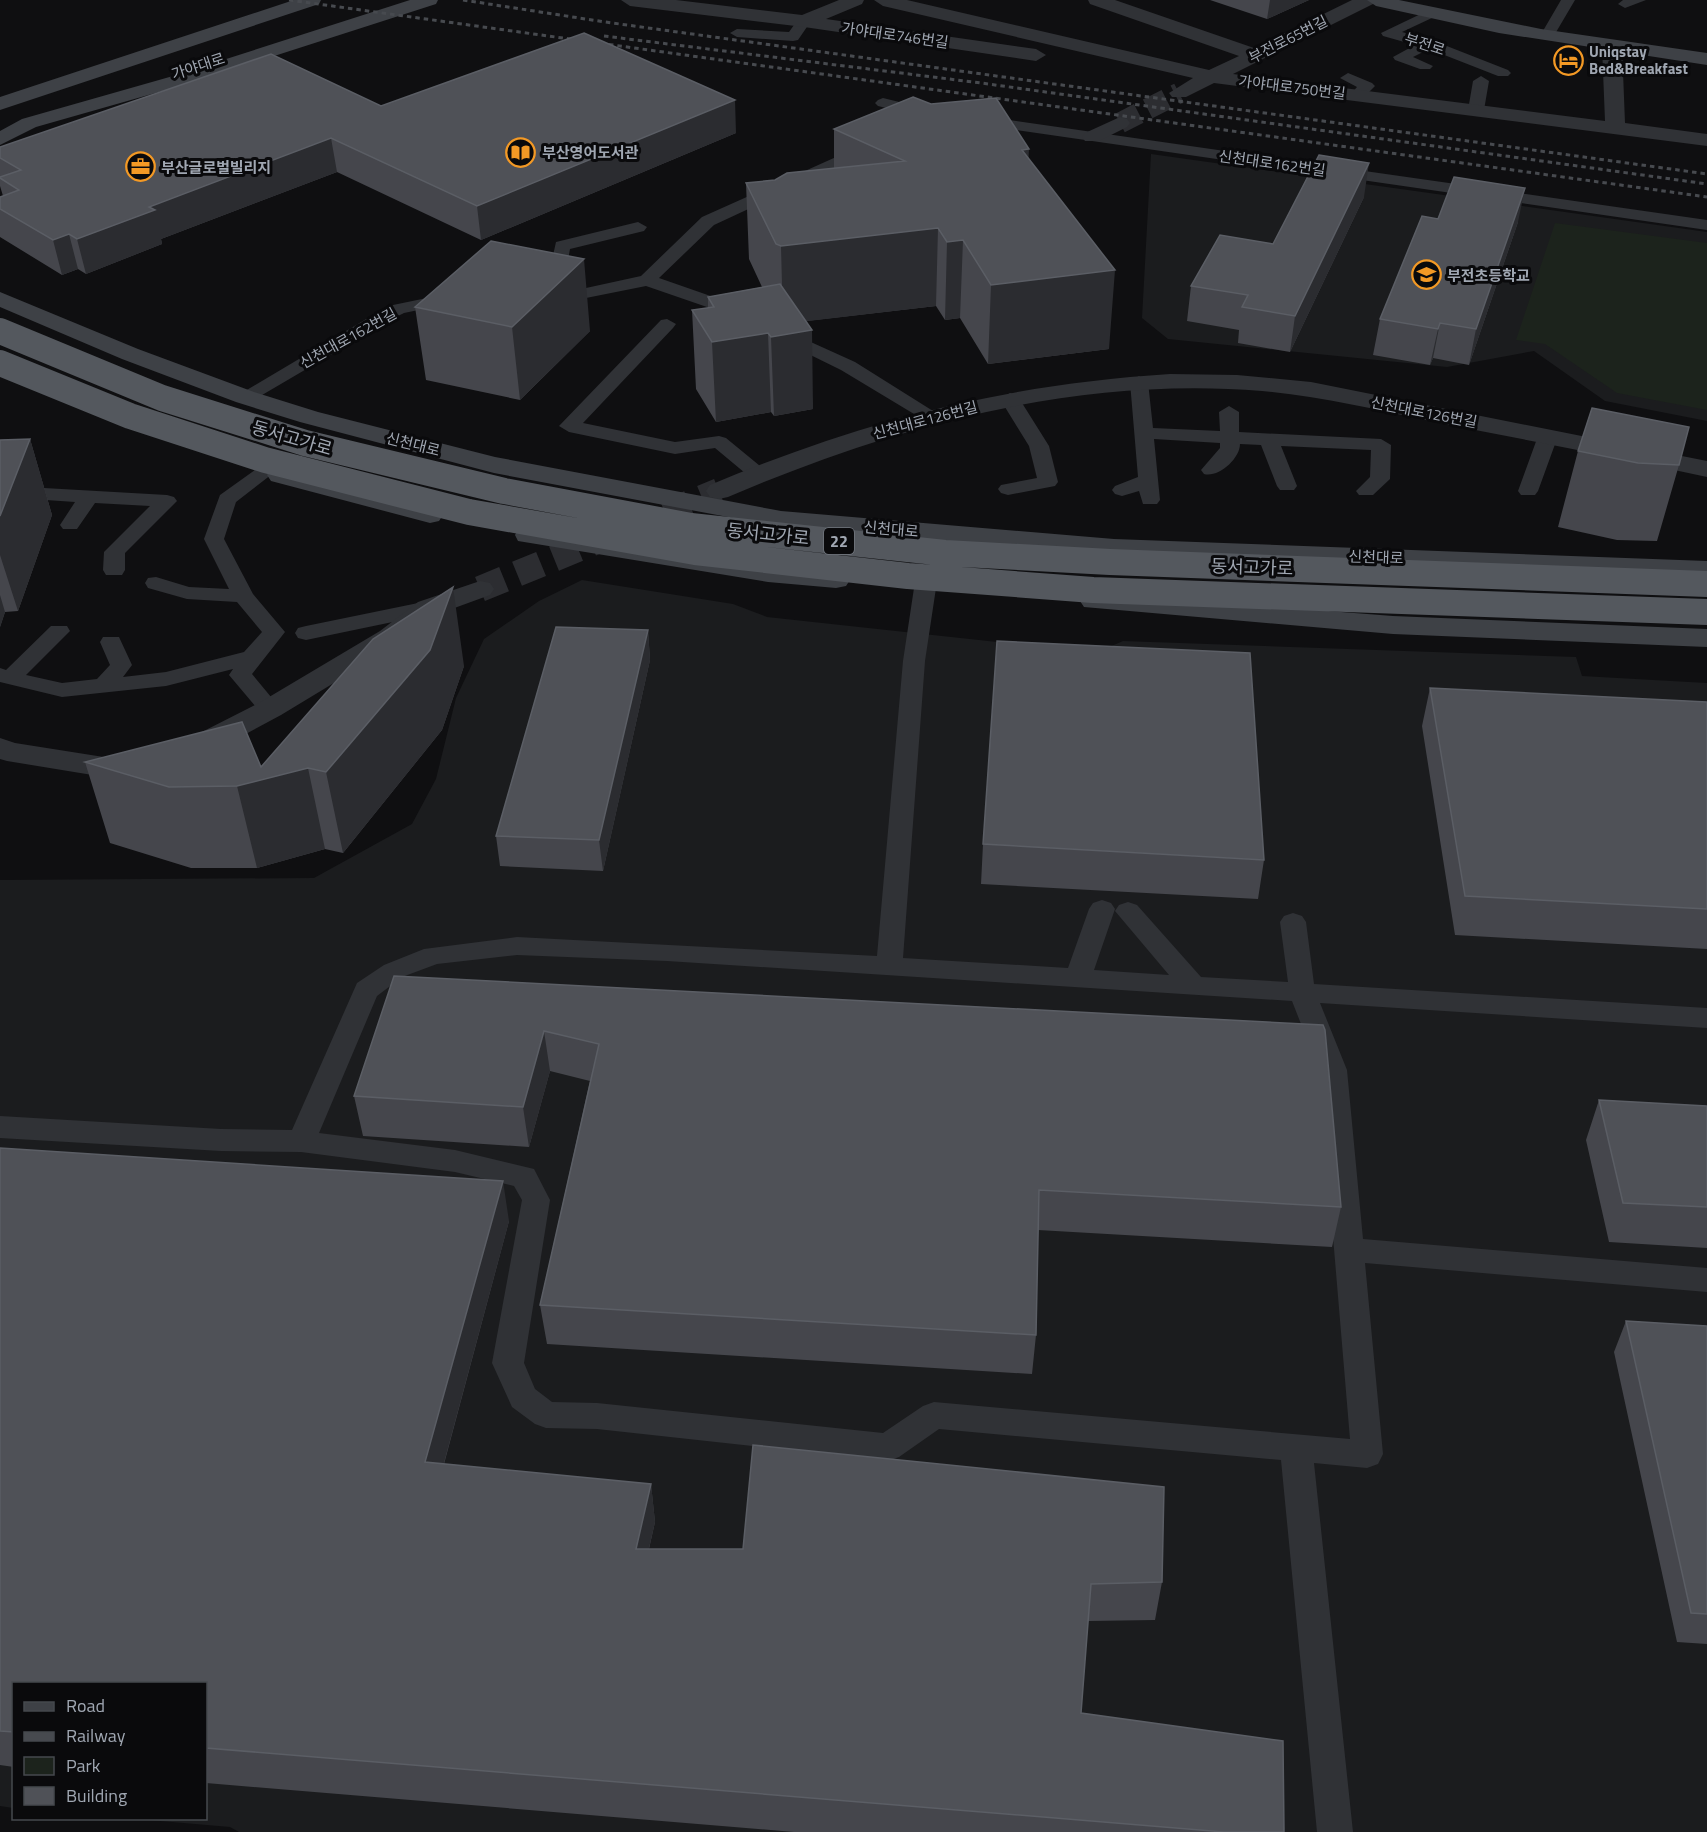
<svg xmlns="http://www.w3.org/2000/svg" width="1707" height="1832" viewBox="0 0 1707 1832" font-family="'Titillium Web','Noto Sans KR',sans-serif">
  <rect width="100%" height="100%" fill="#0f0f11"/>
  <path fill="#1b1c1e" d="M1151 154 1707 232V421L1605 401 1534 351 1447 367 1168 339 1142 318Z
    M582 580 733 604 767 617 1043 647 1100 651 1123 641 1576 657 1582 676 1707 683V1832H239L230 1827 137 1819 206 1818V1684H14L13 1808 0 1806V880L314 878 412 824 436 779 456 698 484 639 539 601Z"/>
  <path fill="#1c231c" d="M1555 223 1707 243V410L1617 393 1545 344 1516 340Z"/>
  <g fill="none" stroke-linecap="round" stroke-linejoin="round">
    <path stroke="#2c2d31" stroke-width="21" stroke-dasharray="21 10" stroke-linecap="butt" d="M1120 123 1179 93"/>
    <path stroke="#2c2d31" stroke-width="26" stroke-dasharray="26 14" stroke-linecap="butt" d="M480 589 719 491"/>
    <path fill="#303236" fill-rule="evenodd" d="M1561 0H1575L1552 39H1542L1540 36Z
      M1623 0H1646L1625 8 1618 4Z
      M1429 10 1434 11 1436 14 1434 17 1402 32 1434 41 1508 70 1511 73 1508 76H1498L1429 49 1413 57 1433 66 1430 69H1420L1395 60 1393 57 1415 45 1383 36 1381 33Z
      M804 17 811 21 798 40 793 41 737 37 730 33 737 29 789 32 799 18Z
      M1348 73 1372 83 1375 86 1363 98H1353L1350 95 1357 87 1340 78Z
      M1481 76 1489 81 1484 110 1476 115 1468 110 1473 81Z
      M883 98 932 110 934 113 926 118 878 106 875 103 878 100Z
      M981 116 1707 220V230L975 124 973 121 975 118Z
      M865 144 871 146 873 149 871 152 714 225 659 278 745 308 748 312 745 316H733L646 286 586 298 546 291 543 287 552 282 586 288 641 276 702 217Z
      M638 222 647 227 644 231 570 249 567 266 539 281 530 276 552 260 556 242Z
      M451 293 460 298 457 302 404 313 390 320 252 401H238L235 397 378 312 393 305Z
      M667 319 676 324 673 328 583 423 675 442 719 436 726 438 765 470 768 474 765 478H751L715 448 675 454 569 432 559 426 661 320Z
      M782 329 855 362 941 416 931 422 924 420 841 370 776 338 773 334Z
      M1139 376 1148 382 1153 428 1220 431 1219 412 1229 406 1239 412V432L1381 439 1391 445 1390 479 1373 495H1359L1356 491 1370 477 1371 450 1281 446 1297 486 1294 490H1280L1277 486 1261 445 1240 444C1240 459 1218 478 1204 474L1201 470 1220 448V443L1154 439 1160 500 1157 504H1143L1139 491 1122 496 1115 494 1112 490 1115 486 1138 477 1130 382Z
      M1010 393 1017 395 1049 446 1058 482 1055 486 1008 495 1001 493 998 489 1001 485 1037 478 1029 446 1000 399Z
      M1548 430 1558 436 1538 491 1535 495H1521L1518 491 1538 436Z
      M266 465 273 467 276 471 236 502 224 539 253 594 285 632 252 674 281 709 278 714H262L229 675 233 669 166 686 62 697 0 682V668L6 670 51 626H67L70 631 26 675 62 683 97 679 110 665 100 642 103 637H119L132 665 123 677 166 672 244 652 262 632 237 602 187 599 148 588 145 583 148 578 156 577 189 587 229 589 204 539 220 495 259 467Z
      M44 488 167 495 174 497 177 501 125 553V570L122 575H106L103 570 104 552 150 506 95 503 77 529H63L60 525 75 502 46 500 0 516V503Z
      M925 582 933 583 936 588 925 661 903 958 1068 968 1089 909 1093 903 1102 900 1111 903 1115 909 1094 970 1169 975 1115 911 1119 905 1128 902 1137 905 1201 977 1288 982 1280 922 1284 916 1293 913 1302 916 1306 922 1314 984 1707 1008V1028L1320 1003 1347 1070 1363 1239 1707 1268V1292L1365 1263 1383 1454 1378 1464 1367 1468 1314 1463 1353 1832H1317L1281 1460 939 1429 899 1457 888 1461 597 1429 546 1428 535 1424 512 1407 492 1363 522 1200 514 1186 455 1172 301 1152 221 1151 0 1138V1116L221 1129 292 1130 357 983 384 965 424 949 517 937 877 956 903 661 914 588 917 583ZM517 955 667 961 1292 1001 1319 1070 1350 1439 934 1402 923 1406 883 1433 597 1403 552 1402 535 1389 524 1363 550 1200 534 1169 455 1150 319 1133 377 996 402 977 437 964Z
      M428 601 436 603 439 608 436 613 306 640 298 638 295 633 298 628 306 626Z"/>
    <path fill="#303236" fill-rule="evenodd" d="M621 0H676L802 15 839 0H864L862 4 826 19 1036 49 1046 55 1036 61 804 27 630 6Z
      M874 0H907L1209 70 1239 56 1090 4 1088 0H1115L1254 48 1352 0H1375L1373 4 1233 74 1605 121 1602 46 1612 40 1622 46 1625 123 1707 134V146L1214 83 1186 97H1172L1169 93 1193 78 883 6Z
      M1120 117 1127 119 1130 123 1127 127 1099 141H1085L1082 137 1085 133Z
      M1170 374 1237 375 1311 382 1707 461V477C1617 457 1526 440 1435 422 1378 410 1320 396 1262 391 1077 376 896 425 728 497L719 499 710 497 706 491 710 485C865 420 1002 385 1170 374Z
      M480 581 490 583 494 589 490 595 438 614 400 643 281 715 214 751 203 753 192 751 188 744 192 737 259 703 380 631 418 602Z
      M0 738 15 743 129 761 140 764 144 771 140 778 129 781 7 761 0 759Z"/>
    <path fill="#3e4146" fill-rule="evenodd" d="M294 0H321L319 4 0 110V97Z
      M410 0H438L436 4 187 84 36 127 0 145V131L22 119 173 76Z
      M1367 0H1399L1541 29 1707 53V65L1499 33 1376 6Z
      M0 292 138 349 254 392 318 412 495 457 781 511 1114 539 1707 561V577L1114 555 781 527 494 473 300 422 236 402 122 359 0 307Z
      M280 467 439 509 443 515 439 521 430 523 271 481 267 475 271 469Z
      M528 527 768 566 836 572 846 574 850 580 846 586 836 588 768 582 518 541 515 535 518 529Z
      M1094 593 1393 616 1707 629V647L1393 634 1084 607 1080 601 1084 595Z"/>
    <path stroke="#474a4f" stroke-width="3" stroke-dasharray="4.5 4" stroke-linecap="butt" d="M289 0 1707 197
      M463 0 605 22 1707 174
      M604 36 981 83 1707 184"/>
    <path stroke="#54585e" stroke-width="26" d="M0 331 162 398 305 443 504 491 691 526 945 553 1110 562 1707 584
      M0 363 130 416 265 460 469 512 695 552 908 576 1093 590 1707 612"/>
  </g>
  <path fill="#45464c" d="M1210 0H1309L1267 19Z
    M381 106 736 133 481 240 337 172 161 239 162 244 86 274 78 269 62 275 0 237V197L3 196 0 186V147Z
    M834 129 1029 159 1109 349 988 364 960 318 945 320 936 306 806 321 813 409 774 416 771 412 716 422 696 389 692 310 708 308V297L762 287 749 259 746 183 775 180 834 168Z
    M1364 197 1290 352 1238 343 1239 330 1187 321 1191 286Z
    M1438 219 1518 222 1469 365 1433 358 1430 365 1373 355 1380 319Z
    M415 307 590 331 520 400 426 380Z
    M30 439 52 515 18 611 5 612 0 627V440Z
    M1578 451 1679 465 1657 541 1617 540 1558 527Z
    M648 630 650 660 603 871 500 866 496 836Z
    M464 666 442 730 343 853 325 849 257 868H191L110 843 85 762 261 767Z
    M1430 688 1707 702V949L1455 935 1422 726Z
    M983 844 1264 860 1258 899 981 884Z
    M394 976 1341 1207 1332 1247 1038 1230 1036 1335 1032 1374 547 1344 540 1305 590 1081 550 1071 529 1147 363 1136 354 1096Z
    M1599 1100 1707 1106V1248L1609 1242 1586 1140Z
    M0 1148 509 1221 444 1464 651 1484 655 1522 649 1549H743L1162 1582 1155 1620 1088 1621 1081 1713 1284 1832H794L206 1783V1683H14V1767L0 1765Z
    M1626 1321 1707 1326V1644L1677 1642 1614 1352Z"/>
  <path fill="#2b2c30" d="M1270 0H1309L1267 19Z
    M735 100 736 133 481 240 477 206Z
    M331 138 337 172 161 239 162 244 86 274 77 239 149 207Z
    M1029 149 1025 224 1022 150Z
    M1369 163 1364 197 1290 352 1295 316Z
    M1525 188 1518 222 1469 365 1476 329Z
    M938 228 936 306 783 324 781 246Z
    M69 234 78 269 62 275 53 240Z
    M963 240 960 318 945 320 947 242Z
    M584 259 590 331 520 400 512 327Z
    M1115 270 1109 349 988 364 991 285Z
    M1440 323 1433 358 1430 365 1438 329Z
    M812 330 813 409 774 416 771 337Z
    M768 333 771 412 716 422 712 342Z
    M30 439 52 515 18 611 0 555V516Z
    M453 587 464 666 442 730 343 853 326 772Z
    M0 595 5 612 0 627Z
    M648 630 650 660 603 871 599 840Z
    M308 768 325 849 257 868 237 786Z
    M544 1031 550 1071 529 1147 523 1107Z
    M503 1181 509 1221 434 1500 425 1462Z
    M651 1484 655 1522 640 1587 636 1549Z"/>
  <path fill="#4f5157" stroke="#5b5e65" stroke-width="1.5" d="M584 33 735 100 477 206 331 138 149 207 155 210 77 239 69 234 53 240 0 209V197L19 190 0 178V177L21 170 0 158V147L271 54 381 106Z
    M913 97 931 104 996 98 1029 149 1022 150 1115 270 991 285 963 240 947 242 938 228 781 246 776 244 746 183 775 180 787 173 905 161 834 129Z
    M1319 155 1369 163 1295 316 1242 307 1248 295 1191 286 1220 235 1273 244Z
    M1454 177 1525 188 1476 329 1440 323 1438 329 1380 319 1422 216 1438 219Z
    M491 241 584 259 512 327 415 307Z
    M780 284 812 330 771 337 768 333 712 342 692 310 714 307 708 297Z
    M1592 408 1689 427 1679 465 1638 463 1578 451Z
    M30 439 0 516V440Z
    M453 587 430 650 326 772 308 768 237 786 169 787 85 762 242 722 261 767 373 639Z
    M556 627 648 630 599 840 496 836Z
    M997 641 1250 653 1264 860 983 844Z
    M1430 688 1707 702V909L1465 896Z
    M394 976 1323 1025 1325 1030 1341 1207 1039 1190 1036 1335 540 1305 599 1044 544 1031 523 1107 354 1096Z
    M1599 1100 1707 1106V1207L1623 1203Z
    M0 1148 503 1181 425 1462 651 1484 636 1549H743L753 1445 1164 1487 1162 1582 1091 1584 1081 1713 1283 1741 1284 1832H1224L206 1748V1683H14V1732L0 1731Z
    M1626 1321 1707 1326V1614L1691 1613Z"/>
  <defs>
    <symbol id="hotel-ring" viewBox="-11 -11 22 22"><circle r="9.5" fill="#0a0a0c" stroke="#f39925" stroke-width="1.5"/><path d="M-6-4.5h1.5V1H6V5H4.5V3h-9V5H-6ZM-4 0a1.8 1.8 0 1 1 3.6 0ZM.5 0V-2.5h3Q6-2.5 6 0Z" fill="#f39925"/></symbol>
    <symbol id="library-ring" viewBox="-11 -11 22 22"><circle r="9.5" fill="#0a0a0c" stroke="#f39925" stroke-width="1.5"/><path d="M-6-4Q-3-5.5-.7-3.5V5Q-3 3-6 4ZM6-4Q3-5.5 .7-3.5V5Q3 3 6 4Z" fill="#f39925"/></symbol>
    <symbol id="office-ring" viewBox="-11 -11 22 22"><circle r="9.5" fill="#0a0a0c" stroke="#f39925" stroke-width="1.5"/><path d="M-6-3h4V-5.5h4V-3h4V5H-6ZM-1-4.5V-3h2v-1.5ZM-6 0V1H6V0Z" fill="#f39925"/></symbol>
    <symbol id="school-ring" viewBox="-11 -11 22 22"><circle r="9.5" fill="#0a0a0c" stroke="#f39925" stroke-width="1.5"/><path d="M0-5L7-2L0 1L-7-2ZM-4 1L0 2.5L4 1V4Q0 6-4 4Z" fill="#f39925"/></symbol>
  </defs>
  <g fill-rule="evenodd">
    <use href="#hotel-ring" x="1552" y="44" width="33" height="33"/>
    <use href="#library-ring" x="504" y="136" width="33" height="33"/>
    <use href="#office-ring" x="124" y="150" width="33" height="33"/>
    <use href="#school-ring" x="1410" y="258" width="33" height="33"/>
  </g>
  <g text-anchor="middle" dominant-baseline="central" stroke-width="6" stroke-linejoin="round" paint-order="stroke">
    <g font-size="15" fill="#a0a7b2" stroke="#0a0a0c">
      <text transform="translate(895 35) rotate(8)">가야대로746번길</text>
      <text transform="translate(1288 39) rotate(-27)">부전로65번길</text>
      <text transform="translate(1425 44) rotate(18)">부전로</text>
      <text transform="translate(198 66) rotate(-18)">가야대로</text>
      <text transform="translate(1292 87) rotate(7)">가야대로750번길</text>
      <text transform="translate(1272 163) rotate(8)">신천대로162번길</text>
      <text transform="translate(348 338) rotate(-29)">신천대로162번길</text>
      <text transform="translate(1424 412) rotate(11)">신천대로126번길</text>
      <text transform="translate(925 420) rotate(-15)">신천대로126번길</text>
      <text transform="translate(413 444) rotate(14)">신천대로</text>
      <text transform="translate(891 529) rotate(5)">신천대로</text>
      <text transform="translate(1376 557) rotate(2)">신천대로</text>
    </g>
    <g font-size="15" font-weight="bold" fill="#a0a7b2" stroke="#0a0a0c" text-anchor="start">
      <text x="1589" y="51">Uniqstay<tspan x="1589" dy="17">Bed&amp;Breakfast</tspan></text>
      <text x="542" y="152">부산영어도서관</text>
      <text x="161" y="167">부산글로벌빌리지</text>
      <text x="1447" y="275">부전초등학교</text>
    </g>
    <rect fill="#0a0a0c" stroke="#737880" stroke-width="1.5" x="824" y="528" width="30" height="26" rx="4.5"/>
    <g font-size="16" font-weight="bold" fill="#a0a7b2">
      <text x="839" y="541">22</text>
    </g>
    <g font-size="18" fill="#a0a7b2" stroke="#0a0a0c">
      <text transform="translate(292 438) rotate(16)">동서고가로</text>
      <text transform="translate(768 534) rotate(6)">동서고가로</text>
      <text transform="translate(1252 567) rotate(2)">동서고가로</text>
    </g>
  </g>
  <rect x="12" y="1682" width="195" height="138" fill="#0a0a0c" stroke="#46494e" stroke-width="1.5"/>
  <rect x="24" y="1702" width="30" height="9" fill="#3e4146" stroke="#46494e" stroke-width="1.5"/>
  <text x="66" y="1712" font-size="18" fill="#a0a7b2">Road</text>
  <rect x="24" y="1732" width="30" height="9" fill="#474a4f" stroke="#46494e" stroke-width="1.5"/>
  <text x="66" y="1742" font-size="18" fill="#a0a7b2">Railway</text>
  <rect x="24" y="1757" width="30" height="18" fill="#1c231c" stroke="#46494e" stroke-width="1.5"/>
  <text x="66" y="1772" font-size="18" fill="#a0a7b2">Park</text>
  <rect x="24" y="1787" width="30" height="18" fill="#4f5157" stroke="#46494e" stroke-width="1.5"/>
  <text x="66" y="1802" font-size="18" fill="#a0a7b2">Building</text>
</svg>
